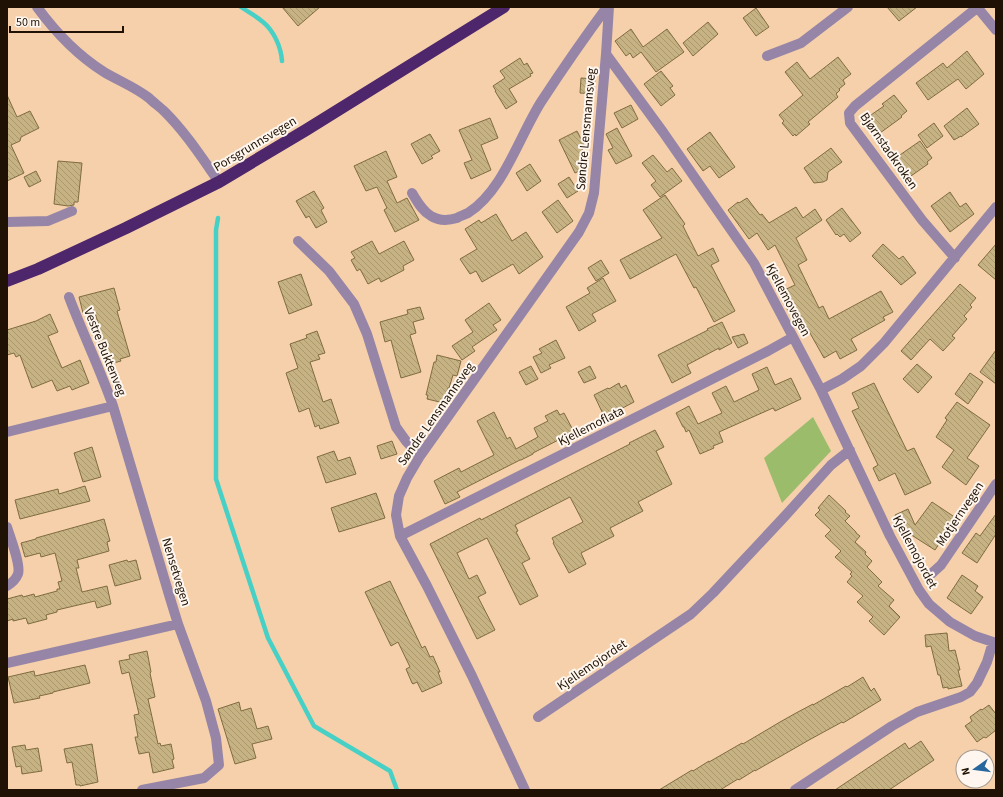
<svg xmlns="http://www.w3.org/2000/svg" width="1003" height="797" viewBox="0 0 1003 797" font-family="'Source Sans 3',sans-serif">
  <defs>
    <pattern id="building-back-hatch" width="6" height="6" patternUnits="userSpaceOnUse"><rect width="6" height="6" fill="#c6b283"/><path d="M-1 5l2 2M0 0l6 6M5-1l2 2" fill="none" stroke="#aa9870"/></pattern>
  </defs>
  <rect width="100%" height="100%" fill="#f6d0aa"/>
  <path fill="#9bbc6b" d="M813 417 831 451 782 503 764 458Z"/>
  <g fill="none" stroke-linecap="round" stroke-linejoin="round">
    <path stroke="#47d0c5" stroke-width="4.5" d="M241 7C248 12 256 16 263 22 274 31 281 47 282 61
      M218 218 216 230V479L268 638 314 726 390 771 397 790"/>
  </g>
  <path fill="url(#building-back-hatch)" stroke="#7f6c40" d="M282 7H320L298 26Z
    M887 7H917L899 21Z
    M756 8 769 27 756 36 743 18Z
    M708 22 718 34 693 56 683 43Z
    M631 29 643 47 667 29 684 52 656 72 641 52 633 58 630 53 626 56 615 41Z
    M967 51 984 74 966 89 958 79 928 100 916 83 943 63 947 68Z
    M838 57 851 74 843 80 845 84 839 89 840 90 836 94 838 97 808 122 810 124 796 136 795 134 793 136 782 123 784 121 779 115 803 95 785 72 797 62 810 79Z
    M520 58 524 65 527 63 533 73 530 74 531 76 509 89 517 102 506 109 495 91H496L493 86 505 78 500 71Z
    M661 71 673 86 670 88 675 95 661 106 644 84Z
    M581 78 595 79 594 94 580 93Z
    M7 95 17 117 30 111 39 128 21 137 20 141 11 145 24 173 7 181Z
    M894 95 907 111 901 116 902 117 880 133 868 117 884 106 882 104Z
    M631 105 638 119 622 128 614 113Z
    M967 108 979 124 961 137V136L954 140 944 126Z
    M490 118 498 138 481 145 491 170 471 179 464 163 472 160 459 130Z
    M934 123 943 136 927 148 918 135Z
    M617 128 632 156 616 164 608 150 613 148 606 134Z
    M577 131 585 147 582 149 588 159 584 161 587 167 575 173 559 140Z
    M710 132 735 167 719 178 710 166 703 171 687 149Z
    M430 134 440 151 431 156 433 158 422 164 411 144Z
    M920 141 932 158 927 162 928 164 911 176 897 157Z
    M831 148 842 162 828 172 827 180 823 182 814 183 804 168Z
    M386 151 397 177 387 181 397 203 407 198 419 220 395 232 384 210 387 208 377 187 366 191 354 166Z
    M653 155 667 172 672 168 682 181 660 197 651 185 656 181 642 163Z
    M58 161 82 163 78 202H74V205L68 206 54 204Z
    M530 164 541 181 527 191 516 173Z
    M36 171 41 181 29 187 24 177Z
    M569 177 578 191 567 198 558 184Z
    M314 191 324 208 321 210 327 222 316 228 309 216 306 218 296 201Z
    M950 192 960 207 966 203 974 214 950 232 931 206Z
    M665 195 685 224 683 226 698 256 713 248 719 261 711 265 735 311 714 322 696 287 694 288 676 254 630 279 620 260 662 238 643 210Z
    M747 198 760 215 762 214 769 223 796 207 803 218 815 209 822 220 796 238 807 260 798 265 819 308 823 306 829 319 881 291 893 312 883 317 885 320 851 339 857 350 840 359 836 351 824 358 806 326 802 328 796 315 793 317 791 312 789 313 781 296H782L780 292 795 285 775 245 768 250 757 233 749 239 728 210 738 202 739 203Z
    M558 200 573 221 557 233 542 212Z
    M842 208 861 233 850 242 844 234 840 237 837 234 836 235 826 220Z
    M496 214 512 241 526 232 543 257 519 274 513 264 482 282 476 271 470 274 460 259 477 249 465 229 479 220 481 223Z
    M372 241 379 254 404 241 414 260 403 266 404 270 381 282 379 278 368 284 360 269 357 271 351 260 355 258 351 252Z
    M883 244 899 259 903 256 916 273 901 285 872 256Z
    M996 244V280L978 265Z
    M601 260 609 273 596 281 588 268Z
    M301 274 312 305 289 314 278 282Z
    M603 278 616 301 592 314 596 321 579 331 566 307 590 293 587 288Z
    M960 284 976 298 970 305 972 307 964 316 967 319 952 336 955 338 943 351 930 339 911 360 901 351Z
    M114 288 120 310 117 311 130 356 120 359 121 361 110 364 106 350 102 351 97 333 101 332 94 310 83 313 79 297Z
    M489 303 501 320 493 325 497 330 472 347 475 351 462 360 452 346 473 332 465 320Z
    M420 307 424 319 413 322 416 333 410 335 421 372 401 378 391 340 385 342 380 322 408 314 407 310Z
    M50 314 58 332 48 336 62 368 80 360 89 383 72 390 70 386 57 391 52 380 32 388 20 355 16 357 14 353 7 355V330L36 321Z
    M722 322 732 343 719 350V348L687 365 691 373 672 383 658 355 708 330 707 329Z
    M317 331 325 353 318 355 320 359 310 362 323 402 331 399 339 423 320 429 319 425 315 427 309 408 299 412 286 373 298 368 290 344 307 338 306 335Z
    M744 334 748 343 738 348 732 337Z
    M556 340 565 358 549 365 551 368 541 373 533 357 542 353 539 349Z
    M996 350V384L980 372Z
    M437 355 461 361 457 376 453 375 449 388H448L444 403 427 399 428 395H426L434 362H436Z
    M917 364 932 377 918 393 903 379Z
    M531 366 538 379 526 385 519 372Z
    M590 366 596 378 584 383 578 372Z
    M767 367 775 385 791 378 801 399 775 411 773 408 719 432 723 442 713 446 714 448 700 454 689 430 686 432 684 427H683L676 413 689 406 698 424 722 413 712 393 726 386 734 402 759 390 752 374Z
    M970 373 983 382 968 404 955 394Z
    M619 383 621 388 626 385 634 402 613 413 612 412 604 416 594 395 608 388 609 389Z
    M874 383 907 451 914 448 931 483 905 495 895 473 879 481 873 468 878 465 852 411 859 408 852 393Z
    M957 402 990 425 967 458 979 466 966 485 942 467 954 450 936 437 947 420 945 418Z
    M557 410 560 415 564 413 574 432 533 453V454L521 460H520L457 492 460 497 445 504 434 481 459 468 461 472 494 455 477 421 494 412 507 439 510 437 516 449 538 437 534 428 548 421 545 416Z
    M655 430 664 447 656 451 672 484 638 502 643 511 610 528 614 536 581 553 586 564 569 573 553 543 554 542 552 538 583 522 570 497 515 525 518 531 516 532 530 559 522 563 538 596 520 605 487 538 457 553 469 579 477 575 486 593 478 597 495 630 477 639 430 544 480 518 481 520 630 444 629 443Z
    M392 441 397 454 381 459 377 446Z
    M92 447 101 477 83 482 74 453Z
    M334 451 338 461 350 457 356 474 326 483 317 457Z
    M85 486 90 501 20 519 15 500 58 489 59 494Z
    M376 493 385 518 339 532 331 508Z
    M829 495 846 511 845 512 850 516 845 521 856 532V533L860 536 855 542 866 552 865 554 872 561 867 567 882 582 878 586 894 600 889 606 900 617 884 635 869 621 873 617 857 602 863 596 847 582 852 576 850 574 852 572 835 557 841 551 825 536 831 530 815 515 820 510 818 508Z
    M932 502 956 518 935 550 902 529 895 515 908 509 915 525Z
    M996 514V534L977 563 962 553 976 533 980 536Z
    M104 519 110 541 107 542 109 551 77 560 79 568H76L82 592 107 586 111 604 97 608 95 601 57 610V612L46 615 47 619 28 624 26 618 13 621V619L7 621V599L22 595 23 597 34 594 35 597 57 591V589H60L58 582 62 581 55 553 41 557 40 553 25 557 21 543 36 539V538Z
    M127 560 128 562 136 560 141 579 115 586 109 565Z
    M962 575 978 586 975 591 983 597 971 614 947 598Z
    M390 581 422 648 425 646 430 657 433 656 440 672H438L442 683 422 692 417 682 413 684 412 683 406 669 410 667 398 642 391 646 365 592Z
    M947 633 949 651 955 650 960 670H958L962 686 948 689V687L943 688 940 675H938L931 646 926 647 925 635Z
    M147 651 151 672 150 673 155 697 148 699 158 744 160 743 161 746 171 744 174 759 172 760 174 768 153 773 149 752 139 754 135 737H138L134 715 139 714 129 672 122 674 119 661 130 659 129 655Z
    M85 665 90 683 53 692V693L39 696 40 698 14 703 8 677 34 671 35 676Z
    M863 677 871 691 874 688 881 700 843 723 842 722 809 740 755 771V770L739 780 738 779 720 790H659L692 770 693 771 709 761V762L742 743 743 744 780 722 796 713 813 704V705L846 686 847 687Z
    M239 702 241 711 251 708 257 729 268 726 272 739 252 744 256 758 235 764 218 709Z
    M989 705 996 714V730L986 738 984 737 977 742 965 726 972 721 970 717 981 709 982 710Z
    M921 741 934 760 889 790H835L905 743 909 749Z
    M92 744 98 782 80 786V785H76L72 762 67 763 64 749Z
    M25 745 26 750 38 748 42 771 22 774 21 766 16 767 12 747Z"/>
  <g fill="none" stroke-linecap="round" stroke-linejoin="round">
    <path stroke="#9685a7" stroke-width="10" d="M37 7C56 33 77 55 104 72 119 81 135 87 149 98 154 103 160 107 165 112 186 133 202 158 219 182
      M609 7 606 54 663 132 754 263 821 390 842 379 861 366 884 343 996 207
      M977 7 996 30
      M767 56 801 43 848 7
      M412 193C417 201 422 211 431 216 439 221 447 221 457 218 460 216 464 215 468 213 503 191 519 137 541 102 562 70 584 38 607 7
      M7 222 48 221 72 211
      M298 241 329 271 354 304 367 334 396 427 406 441 420 456
      M955 258 922 220 850 123 849 113 855 106 978 7
      M69 297C83 334 100 369 113 406L170 598 178 624 206 701 216 738 219 765 204 778 142 790
      M7 432 113 406
      M7 527C10 537 21 565 18 574 16 579 12 583 7 586
      M400 536 768 351 793 337
      M930 575 941 565 996 484
      M7 663 91 644 178 624
      M538 717 691 614 713 593 785 516 831 465 850 450
      M525 790 472 676 427 586 400 536 396 515 399 496 407 478 420 456 579 232 589 213 594 193 606 54
      M795 790 892 726 917 712 961 697 970 692 977 683 987 662 993 642 975 636 950 622 929 604 919 590 890 536 821 390"/>
    <path stroke="#4d266b" stroke-width="12" d="M7 281 38 269 126 228 219 182 306 130 504 7"/>
  </g>
  <g text-anchor="middle" dominant-baseline="central" stroke-width="4" stroke-linejoin="round" paint-order="stroke">
    <g font-size="13" fill="#1f1204" stroke="#fff7ef">
      <text transform="translate(586 129) rotate(-85)">Søndre Lensmannsveg</text>
      <text transform="translate(255 144) rotate(-31)">Porsgrunnsvegen</text>
      <text transform="translate(889 151) rotate(55)">Bjørnstadkroken</text>
      <text transform="translate(788 300) rotate(62)">Kjellemovegen</text>
      <text transform="translate(105 352) rotate(68)">Vestre Buktenveg</text>
      <text transform="translate(436 414) rotate(-55)">Søndre Lensmannsveg</text>
      <text transform="translate(591 426) rotate(-27)">Kjellemoflata</text>
      <text transform="translate(960 514) rotate(-56)">Motjernvegen</text>
      <text transform="translate(915 552) rotate(62)">Kjellemojordet</text>
      <text transform="translate(176 572) rotate(73)">Nensetvegen</text>
      <text transform="translate(592 665) rotate(-34)">Kjellemojordet</text>
    </g>
  </g>
  <rect width="1003" height="797" fill="none" stroke="#1f1204" stroke-width="16"/>
  <g transform="translate(975 769) rotate(256)"><circle r="19" fill="#fff7ef" stroke="#a59b91"/>
  <path d="M0-3L7 15L0 10L-7 15Z" fill="#26679d"/>
  <text y="-6" font-size="11" font-weight="bold" text-anchor="middle" fill="#1f1204">N</text>
  </g>
  <path d="M10 26v6h113v-6" fill="none" stroke="#1f1204" stroke-width="2"/>
  <text x="16" y="26" font-size="12" fill="#1f1204" stroke="#fff7ef" stroke-width="3" paint-order="stroke">50 m</text>
</svg>
